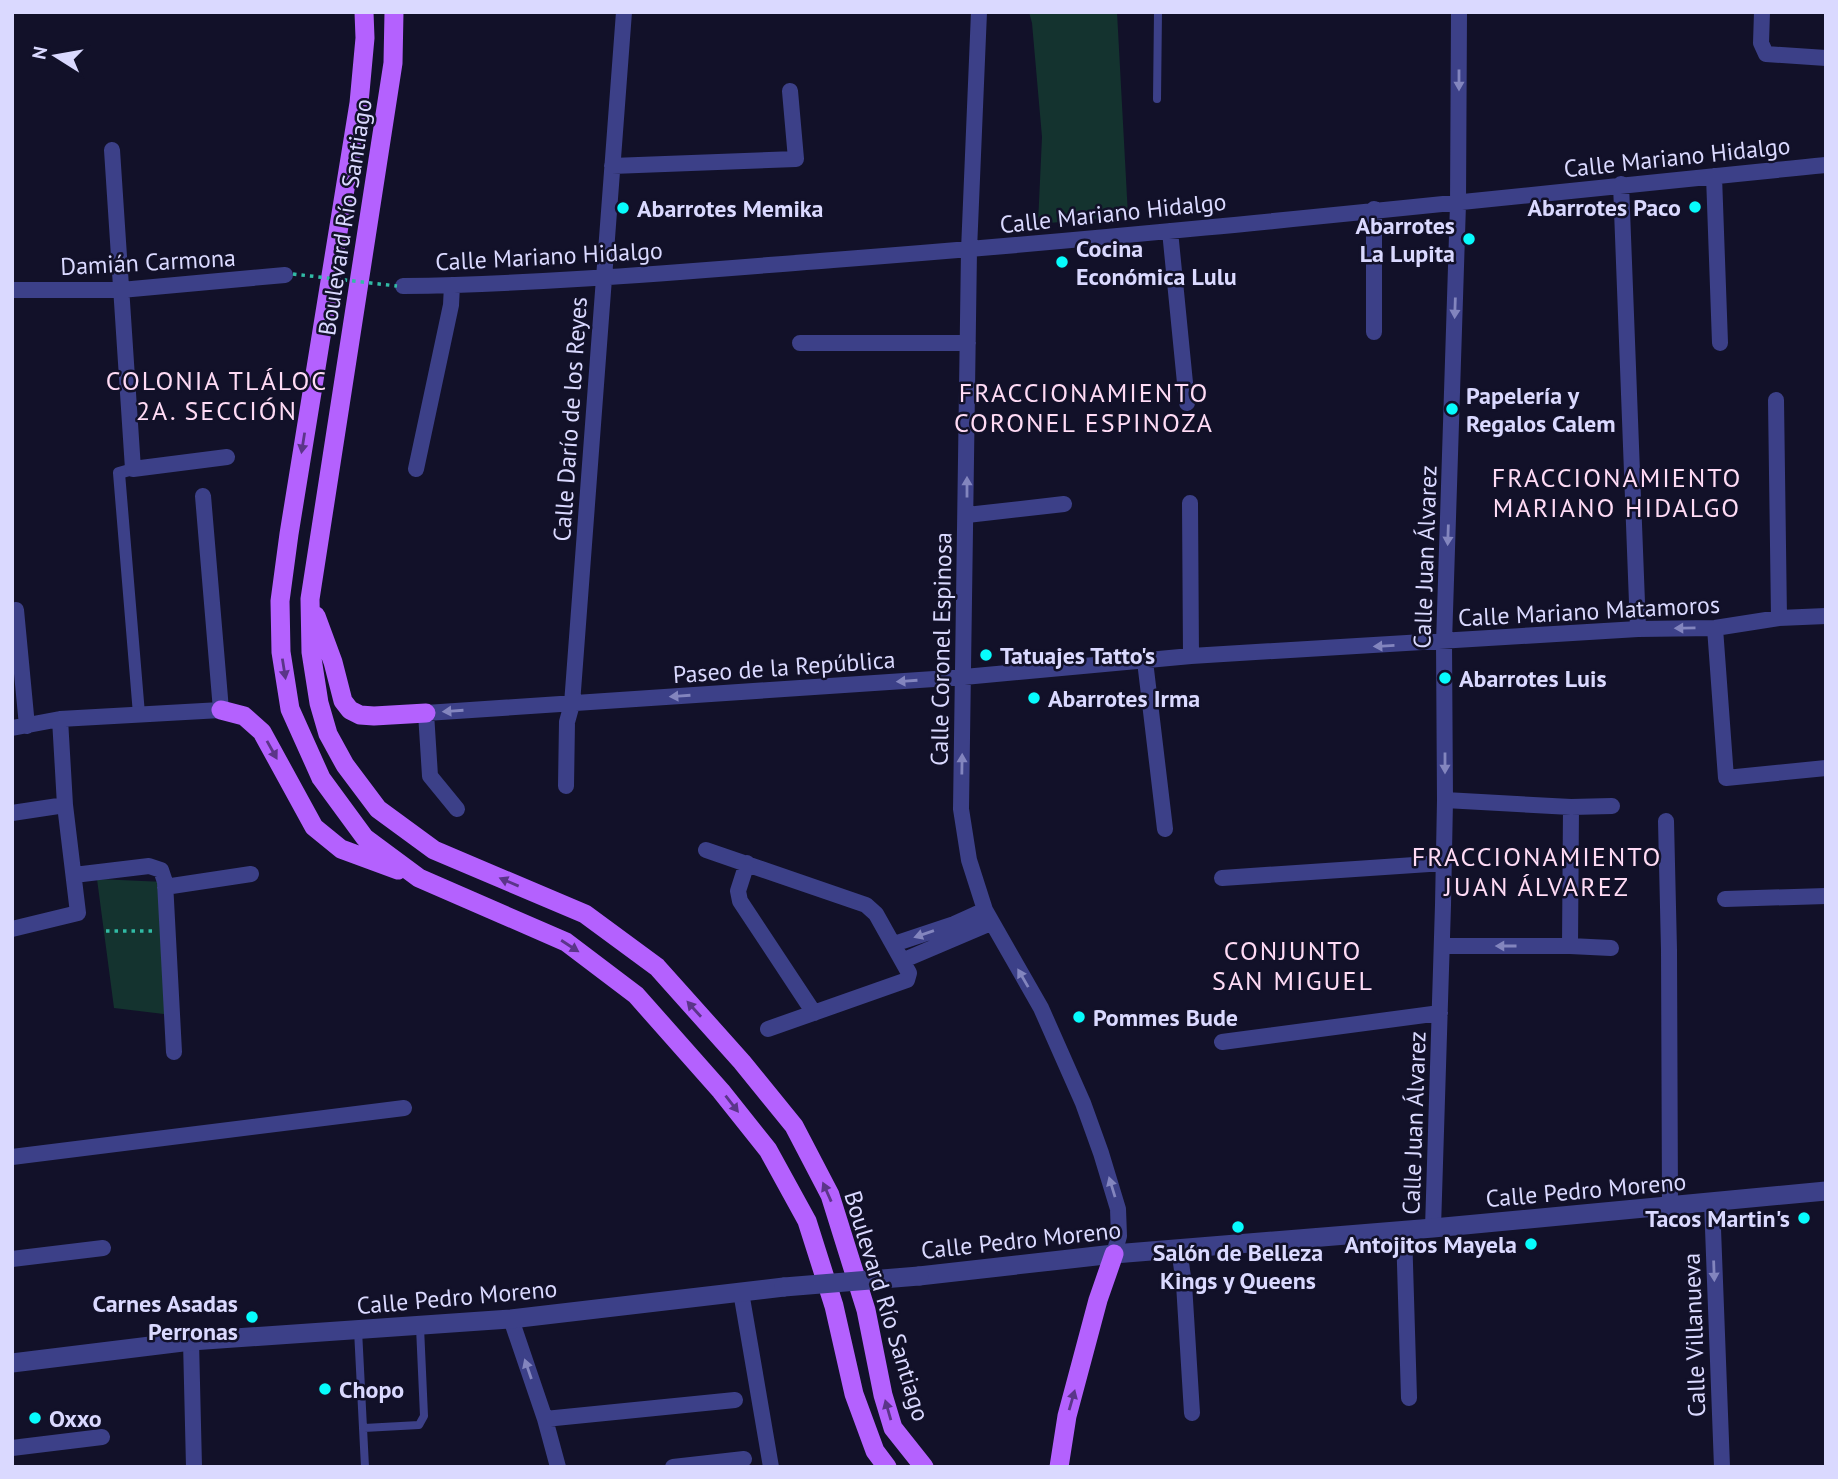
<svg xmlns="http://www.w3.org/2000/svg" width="1838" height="1479" viewBox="0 0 1838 1479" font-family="'PT Sans',sans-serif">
  <rect width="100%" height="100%" fill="#121129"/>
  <path fill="#14332f" d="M1029 12H1117L1128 216 1038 224 1042 137 1032 23Z
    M97 879 165 882 172 1015 114 1008Z"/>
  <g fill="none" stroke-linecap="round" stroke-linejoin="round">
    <path stroke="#31bba5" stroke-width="3.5" stroke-dasharray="3.5 5" stroke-linecap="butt" d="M106 931H153"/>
    <path stroke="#3c4088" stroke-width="8" d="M1157 99 1158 12
      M358 1330 365 1467
      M364 1428 419 1425 424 1416 420 1327"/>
    <path stroke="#3c4088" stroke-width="12" d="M133 469 119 473 139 714"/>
    <path stroke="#3c4088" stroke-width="16" d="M979 12 969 250 961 809 969 860 985 910 1041 1008 1083 1103 1101 1153 1118 1209 1119 1236 1114 1254
      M1762 12 1761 43 1766 54 1826 58
      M112 150 133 469 227 457
      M612 166 796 159 790 91
      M1714 176 1720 343
      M1621 184 1638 629
      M1170 231 1187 403
      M403 286C546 284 690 271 833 260 1164 235 1495 198 1826 165
      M12 290H121L285 275
      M1374 332V209
      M800 343H968
      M1776 400 1779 618
      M416 469 451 305 452 285
      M1190 503 1191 656
      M967 515 1064 504
      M16 610 27 726
      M1715 628 1726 778 1826 768
      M1145 661 1165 829
      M12 728 60 719 221 710 203 496
      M566 786 567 722 572 704 624 12
      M1445 800 1571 807 1612 806
      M457 809 430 776 426 713 964 677 1191 656 1638 629 1715 628 1779 618 1826 616
      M12 813 65 805
      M1666 821 1669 950 1670 1206
      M706 850 866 905 876 914 909 973 907 980 768 1029
      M747 863 738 891 740 901 814 1013
      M74 875 149 866 161 870 165 882 174 1052
      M1222 878 1444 863
      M165 887 251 874
      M1725 899 1826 896
      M12 929 78 913 65 805 60 719
      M894 944 954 924 985 910
      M1442 946H1570L1611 948
      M1570 946 1571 807
      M904 960 991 923
      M1222 1042 1440 1013
      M12 1157 404 1108
      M1712 1202 1722 1467
      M1433 1228 1443 905 1445 800 1444 643 1458 204 1459 12
      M1404 1231 1409 1398
      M1179 1249 1184 1284 1192 1413
      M12 1259 103 1248
      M741 1292 771 1467
      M511 1319 545 1419 558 1467
      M191 1341 194 1467
      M545 1419 735 1400
      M12 1448 102 1437
      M673 1467 744 1459"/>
    <path stroke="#3c4088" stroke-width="19" d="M919 1276 1114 1254 1433 1228 1826 1191
      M12 1363 191 1341 511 1319 784 1287"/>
    <path stroke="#b461fe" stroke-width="19" d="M364 12 365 38 359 103 289 534 280 601 281 652 290 709 321 778 365 838 419 878 566 942 636 995 721 1091 768 1150 807 1221 834 1306 854 1394 875 1451 887 1467
      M394 12 393 63 310 599 311 652 319 703 328 734 345 765 378 809 434 850 585 914 657 967 742 1062 794 1126 830 1195 866 1310 883 1395 893 1428 924 1467
      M316 616 333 662 343 701 350 710 360 715 374 716 426 713
      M221 710 244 716 262 732 314 827 341 849 398 870
      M1059 1467 1067 1416 1098 1300 1114 1254"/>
    <path stroke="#31bba5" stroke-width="3.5" stroke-dasharray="3.5 5" stroke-linecap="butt" d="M293 274 397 286"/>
    <path stroke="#3c4088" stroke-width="19" d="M784 1287 919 1276"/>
  </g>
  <defs><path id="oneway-solid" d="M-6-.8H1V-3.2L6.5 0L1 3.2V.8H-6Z" transform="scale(1.75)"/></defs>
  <g fill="#8385be">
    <use href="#oneway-solid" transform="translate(1459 80) rotate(90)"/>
    <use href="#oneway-solid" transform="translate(1455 308) rotate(92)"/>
    <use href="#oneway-solid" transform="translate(967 487) rotate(-90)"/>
    <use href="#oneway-solid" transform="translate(1448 535) rotate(92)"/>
    <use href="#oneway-solid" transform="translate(1685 628) rotate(179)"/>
    <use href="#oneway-solid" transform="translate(1384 646) rotate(177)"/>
    <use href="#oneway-solid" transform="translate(907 681) rotate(176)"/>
    <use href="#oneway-solid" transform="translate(680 696) rotate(176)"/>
    <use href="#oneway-solid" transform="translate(453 711) rotate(176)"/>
    <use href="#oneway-solid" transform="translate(1445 763) rotate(90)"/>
    <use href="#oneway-solid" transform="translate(962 764) rotate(-89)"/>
    <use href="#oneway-solid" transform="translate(924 934) rotate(161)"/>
    <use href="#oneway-solid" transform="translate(1506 946) rotate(180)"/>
    <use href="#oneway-solid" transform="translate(1023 978) rotate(-120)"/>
    <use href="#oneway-solid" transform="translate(1112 1187) rotate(-107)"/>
    <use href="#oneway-solid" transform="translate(1714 1271) rotate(88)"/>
    <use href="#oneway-solid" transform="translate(528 1369) rotate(-109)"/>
  </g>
  <g fill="#5b3589">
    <use href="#oneway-solid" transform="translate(303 443) rotate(99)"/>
    <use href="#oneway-solid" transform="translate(284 669) rotate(81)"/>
    <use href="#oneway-solid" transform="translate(272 750) rotate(61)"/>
    <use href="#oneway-solid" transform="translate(509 882) rotate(-157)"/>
    <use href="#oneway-solid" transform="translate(570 946) rotate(33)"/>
    <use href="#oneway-solid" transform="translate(694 1009) rotate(-132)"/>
    <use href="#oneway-solid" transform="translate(732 1104) rotate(52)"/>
    <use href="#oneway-solid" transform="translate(827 1192) rotate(-114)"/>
    <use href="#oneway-solid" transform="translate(1072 1400) rotate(-74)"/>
    <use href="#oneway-solid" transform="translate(888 1410) rotate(-106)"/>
  </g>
  <g fill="#07fcfd" stroke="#121129" stroke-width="2.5">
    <circle cx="1695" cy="207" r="7"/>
    <circle cx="623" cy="208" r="7"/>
    <circle cx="1469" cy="239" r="7"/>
    <circle cx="1062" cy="262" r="7"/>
    <circle cx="1452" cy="409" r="7"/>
    <circle cx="986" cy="655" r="7"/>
    <circle cx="1445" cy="678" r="7"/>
    <circle cx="1034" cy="698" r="7"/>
    <circle cx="1079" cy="1017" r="7"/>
    <circle cx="1804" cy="1218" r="7"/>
    <circle cx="1238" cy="1227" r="7"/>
    <circle cx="1531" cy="1244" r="7"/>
    <circle cx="252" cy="1317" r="7"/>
    <circle cx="325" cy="1389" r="7"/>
    <circle cx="35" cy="1418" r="7"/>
  </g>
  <g text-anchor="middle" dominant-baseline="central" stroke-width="5" stroke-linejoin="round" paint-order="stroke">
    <g font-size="24" fill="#dad9ff" stroke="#121129">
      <text transform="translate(1677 157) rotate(-6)">Calle Mariano Hidalgo</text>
      <text transform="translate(1113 213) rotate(-6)">Calle Mariano Hidalgo</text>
      <text transform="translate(345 217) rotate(-81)">Boulevard Río Santiago</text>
      <text transform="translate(549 256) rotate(-3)">Calle Mariano Hidalgo</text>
      <text transform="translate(148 262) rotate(-3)">Damián Carmona</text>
      <text transform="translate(570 419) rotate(-86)">Calle Darío de los Reyes</text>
      <text transform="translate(1425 557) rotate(-88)">Calle Juan Álvarez</text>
      <text transform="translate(1589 611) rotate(-3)">Calle Mariano Matamoros</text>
      <text transform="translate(941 649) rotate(-89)">Calle Coronel Espinosa</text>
      <text transform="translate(784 667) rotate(-4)">Paseo de la República</text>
      <text transform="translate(1414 1123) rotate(-88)">Calle Juan Álvarez</text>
      <text transform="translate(1586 1190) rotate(-5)">Calle Pedro Moreno</text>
      <text transform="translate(1021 1240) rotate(-6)">Calle Pedro Moreno</text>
      <text transform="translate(457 1297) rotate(-5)">Calle Pedro Moreno</text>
      <text transform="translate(887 1306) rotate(73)">Boulevard Río Santiago</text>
      <text transform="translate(1694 1335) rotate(-92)">Calle Villanueva</text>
    </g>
    <g font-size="24" font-weight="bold" fill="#dad9ff" stroke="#121129" text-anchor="start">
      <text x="1681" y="207" text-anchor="end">Abarrotes Paco</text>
      <text x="637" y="208">Abarrotes Memika</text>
      <text x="1455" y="225" text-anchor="end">Abarrotes<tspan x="1455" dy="28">La Lupita</tspan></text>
      <text x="1076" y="248">Cocina<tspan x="1076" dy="28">Económica Lulu</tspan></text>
      <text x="1466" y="395">Papelería y<tspan x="1466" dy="28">Regalos Calem</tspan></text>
      <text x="1000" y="655">Tatuajes Tatto's</text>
      <text x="1459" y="678">Abarrotes Luis</text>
      <text x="1048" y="698">Abarrotes Irma</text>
      <text x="1093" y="1017">Pommes Bude</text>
      <text x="1790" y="1218" text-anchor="end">Tacos Martin's</text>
      <text x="1517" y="1244" text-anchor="end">Antojitos Mayela</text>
      <text x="1238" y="1252" text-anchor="middle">Salón de Belleza<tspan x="1238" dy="28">Kings y Queens</tspan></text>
      <text x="238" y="1303" text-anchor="end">Carnes Asadas<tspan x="238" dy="28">Perronas</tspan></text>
      <text x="339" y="1389">Chopo</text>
      <text x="49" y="1418">Oxxo</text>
    </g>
    <g font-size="26" letter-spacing="2" fill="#ffdbf5" stroke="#121129">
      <text x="217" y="380">COLONIA TLÁLOC<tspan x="217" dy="30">2A. SECCIÓN</tspan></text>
      <text x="1084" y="392">FRACCIONAMIENTO<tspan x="1084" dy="30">CORONEL ESPINOZA</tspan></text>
      <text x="1617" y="477">FRACCIONAMIENTO<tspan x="1617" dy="30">MARIANO HIDALGO</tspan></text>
      <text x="1537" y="856">FRACCIONAMIENTO<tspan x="1537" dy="30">JUAN ÁLVAREZ</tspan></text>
      <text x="1293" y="950">CONJUNTO<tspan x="1293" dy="30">SAN MIGUEL</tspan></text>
    </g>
  </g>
  <rect width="1838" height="1479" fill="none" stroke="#dad9ff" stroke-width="28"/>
  <g transform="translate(56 56) rotate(281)" stroke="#121129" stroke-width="5" paint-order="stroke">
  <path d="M0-5L12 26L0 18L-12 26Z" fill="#dad9ff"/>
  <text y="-10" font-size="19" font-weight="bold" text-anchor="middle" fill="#dad9ff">N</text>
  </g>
</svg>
